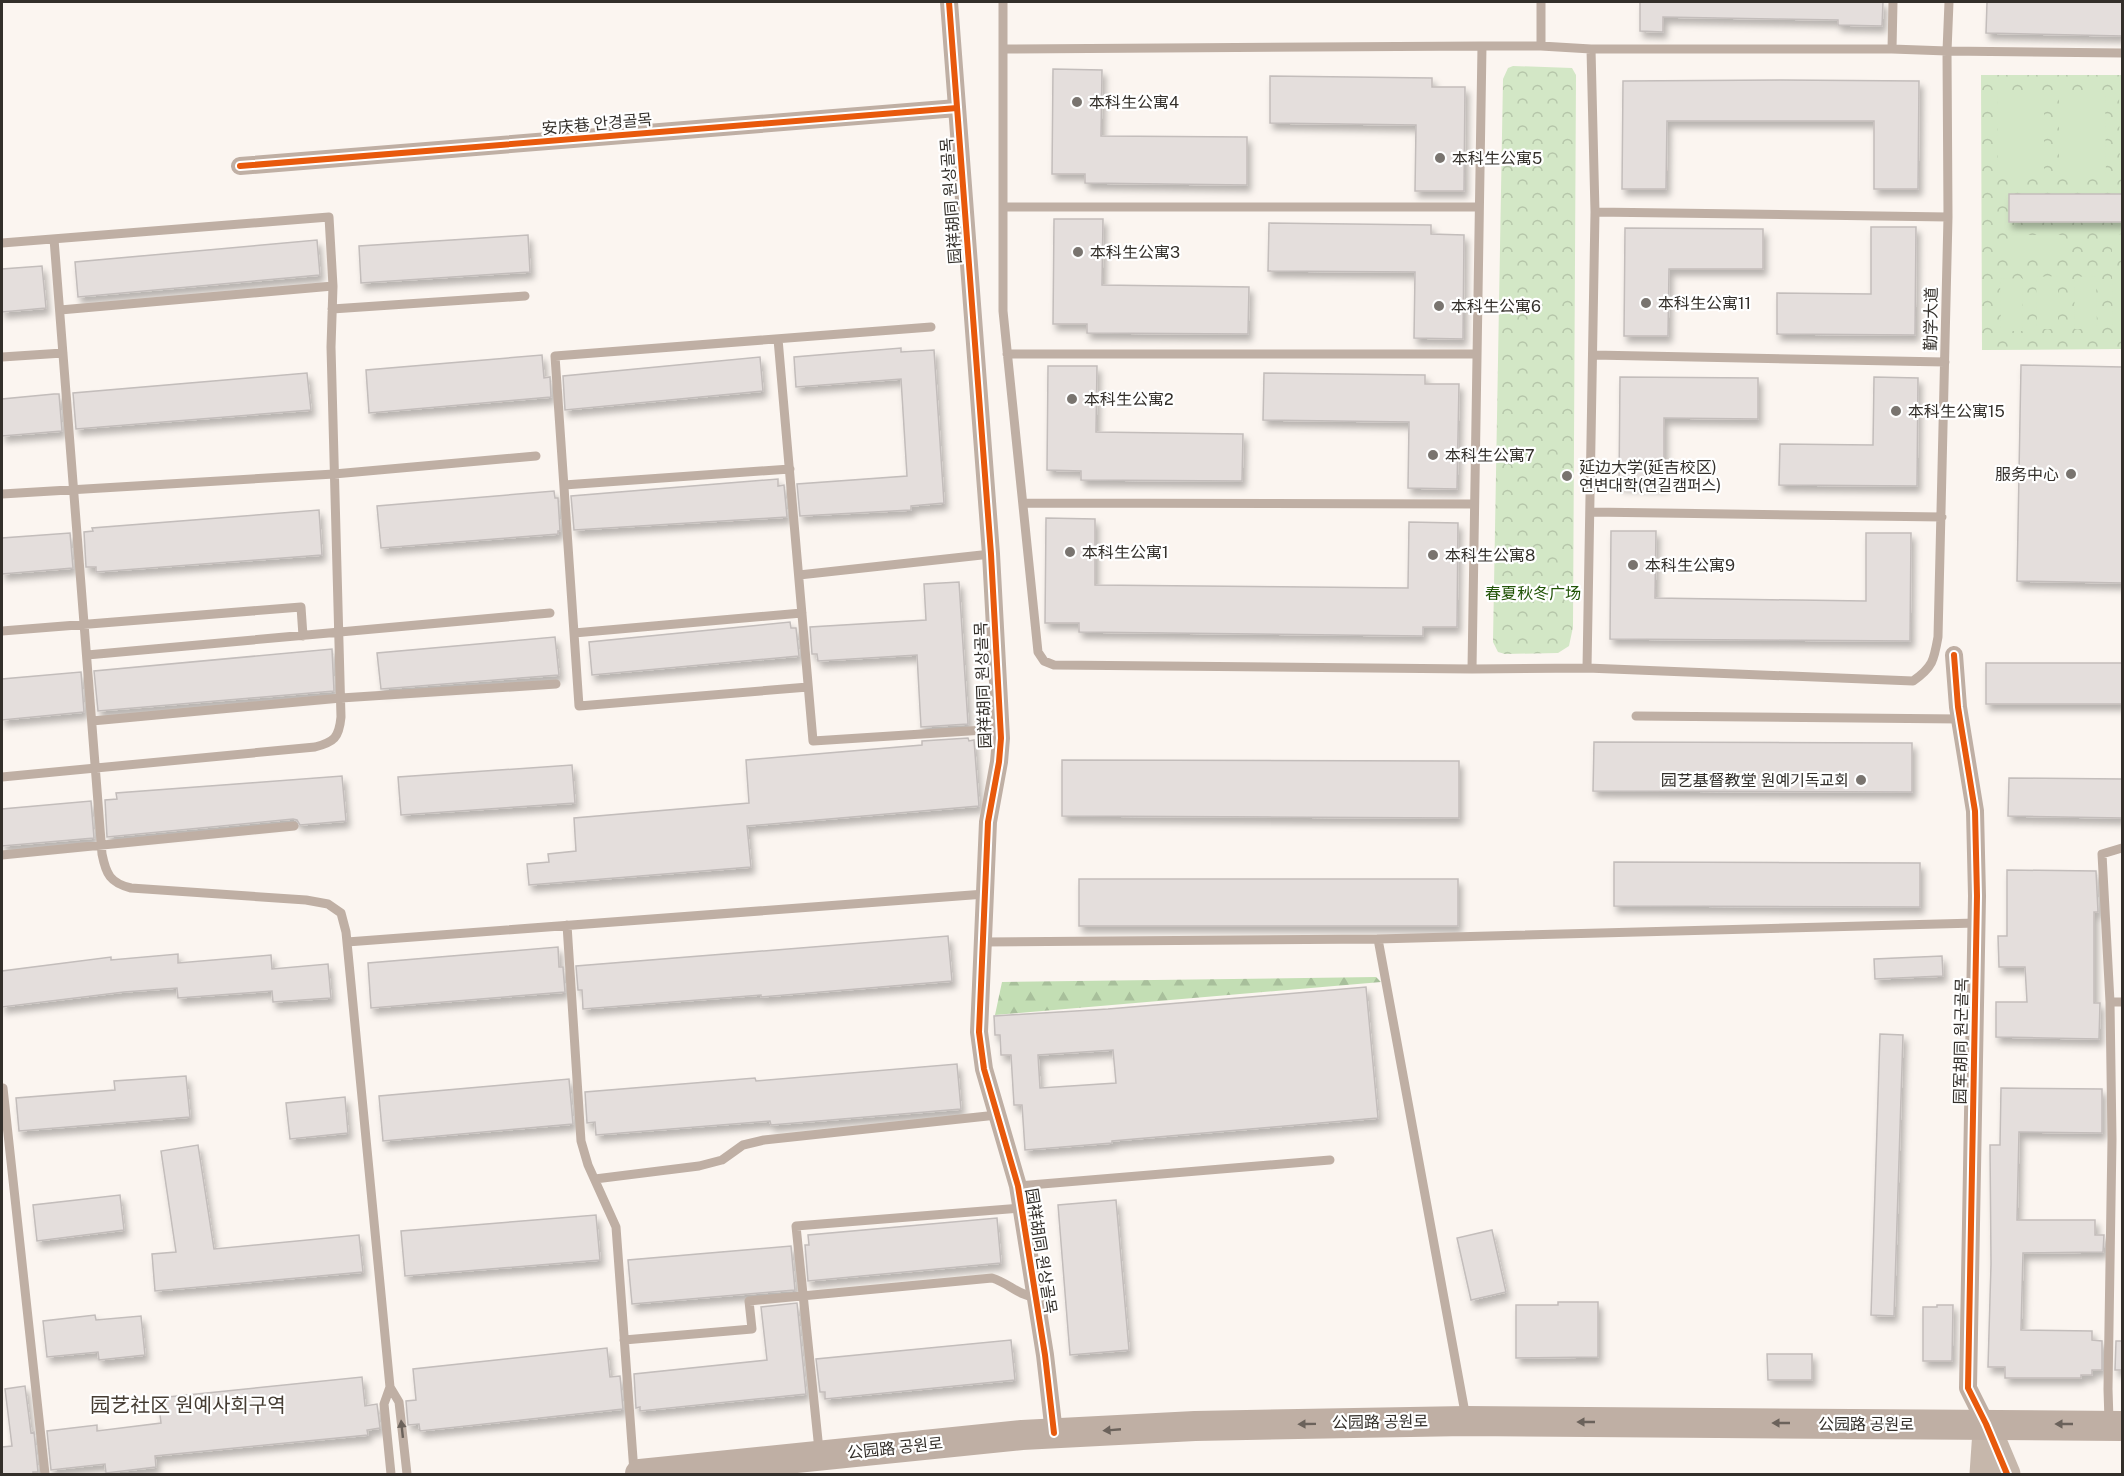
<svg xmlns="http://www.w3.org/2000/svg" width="2124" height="1476" viewBox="0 0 2124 1476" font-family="'Public Sans','Noto Sans SC','Noto Sans KR',sans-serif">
  <defs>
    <pattern id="forest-firs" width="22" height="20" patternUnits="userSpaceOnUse" patternTransform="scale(1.5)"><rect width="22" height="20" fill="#c3deb4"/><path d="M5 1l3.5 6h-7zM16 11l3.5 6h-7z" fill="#a8bf9b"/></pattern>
    <pattern id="park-crowns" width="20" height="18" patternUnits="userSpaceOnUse" patternTransform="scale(1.5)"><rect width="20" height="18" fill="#d3e7c6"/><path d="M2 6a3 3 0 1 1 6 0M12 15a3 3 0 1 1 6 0" fill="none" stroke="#b6c6aa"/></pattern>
    <filter id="shadow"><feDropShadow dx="3.5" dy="6" stdDeviation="3" flood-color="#0004"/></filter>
  </defs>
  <rect width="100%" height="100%" fill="#fbf5f0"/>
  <path fill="url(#forest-firs)" d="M1376 977 1381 982 995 1015 1002 982Z"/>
  <path fill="url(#park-crowns)" d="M1513 66 1572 68 1576 75 1573 627 1569 646 1558 653 1505 654 1498 652 1493 642 1503 79 1508 68Z
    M1981 75H2122V349L1982 350Z"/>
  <path fill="#d3e7c6" d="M1997 93H2044V176H1998Z
    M2059 93H2105L2106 177H2059Z
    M2119 93H2122V176H2120Z
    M2122 234V256H2112V235Z
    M2011 235H2064V257H2011Z
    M2112 275H2122V328H2113Z
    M2058 276V329H2037L2036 277Z
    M2096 276 2097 329H2075L2074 277Z
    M2022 278 2023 331H2001L2000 279Z"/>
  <path fill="#e4dedc" stroke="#c3bdbb" stroke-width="1.5" fill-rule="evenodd" filter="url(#shadow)" d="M1640 2H1883L1882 26 1838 25V20L1663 17V32L1640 31Z
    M1987 2H2122V36L1986 33Z
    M1053 69 1102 70 1101 136 1247 137V185L1085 183V174H1052Z
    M1270 76 1432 78V87H1465L1464 191H1415L1416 125 1270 123Z
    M1781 80 1919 81 1918 189H1874V121H1667L1666 189H1622L1623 81Z
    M2009 194H2122V222H2009Z
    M1054 219H1103L1102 285 1249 287 1248 334 1087 333V324H1053Z
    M1269 223 1431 225V234L1464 235 1463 339 1414 338 1415 272 1268 271Z
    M1871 227H1916L1915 335 1777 334V293L1871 294Z
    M1625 228 1763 229V269H1669L1668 336H1624Z
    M528 235 530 272 361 283 359 246Z
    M317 240 320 275 78 297 75 262Z
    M42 266 46 308 2 312V269Z
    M901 348V352L934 350 944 503 911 506V510L800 516 797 484 907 476 901 379 796 387 794 357Z
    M542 355 544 378 550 377 551 397 369 413 366 370Z
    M760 357 763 391 565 410 563 376Z
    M2021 365 2122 367V583L2017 581Z
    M1048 366H1097L1096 432 1243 434 1242 481 1081 480V471L1047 470Z
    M307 373 311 410 76 429 73 393Z
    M1264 373 1425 375V384H1459L1457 489 1408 488 1409 422 1263 420Z
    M1620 377 1758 378V419L1664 418V486L1619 485Z
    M1874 377 1918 378 1917 486 1779 485 1780 444 1873 445Z
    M54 394H59L62 431 2 436V399Z
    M778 479V486L784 485 787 517 574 530 571 496Z
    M554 491 555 498H558L560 531H558V534L381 548 377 506Z
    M319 510 322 555 96 572V567H86L84 532 93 531 92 528Z
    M1046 518 1095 519V585L1408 588 1409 522 1458 523 1457 627H1423V636L1079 632V623H1045Z
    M1611 531H1656L1655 598 1866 601V533H1911L1910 641 1610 639Z
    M70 533 73 568 2 574V538Z
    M959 582 968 724 921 727 917 655 818 661 817 654H812L810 627 926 620 924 584Z
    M790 622 791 628H796L799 656 592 675 589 642Z
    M555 637 559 675 381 689 377 653Z
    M332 649 334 691 98 711 94 671Z
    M1986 663H2122V704H1986Z
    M81 672 84 712 2 720V679Z
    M968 738 969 741 974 740 979 806 747 826 751 867 529 885 527 864 549 862 548 854 576 851 574 818 749 803 746 760 922 745V741Z
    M1594 742 1912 743V792L1593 791Z
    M1062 760 1459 761V818L1062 816Z
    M572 765 575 803 401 815 398 777Z
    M342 776 346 821 300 825 297 820 293 819 107 837 105 800 117 799 116 793Z
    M2009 778 2122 779V818L2008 816Z
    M91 801 94 838 2 846V809Z
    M1614 862 1920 863V907L1614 906Z
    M2007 870 2096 871 2098 912H2094V1003H2100L2099 1039 1996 1037V1002H2027L2025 967H1999L1998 936H2007Z
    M1079 879H1458V926H1079Z
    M948 936 952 981 761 997V995L583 1009 582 990H578L576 966Z
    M558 947 559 967H563L565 992 371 1008 368 963Z
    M178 954V963L271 955 272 969 328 964 331 998 273 1002 272 991 178 998 177 988 124 992 2 1007V971L111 957V960Z
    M1942 956 1943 976 1875 979 1874 959Z
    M1366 987 1378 1118 1112 1141V1143L1025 1150 1022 1105H1014L1011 1055H1001L1000 1035H995L994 1016 1108 1009ZM1113 1050 1116 1083 1040 1088 1038 1055Z
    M1880 1034 1903 1035 1894 1316 1871 1315Z
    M957 1064 961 1109 771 1125 770 1121 596 1135 595 1122 587 1123 585 1092 755 1078 756 1081Z
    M186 1076 190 1117 19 1131 16 1098 115 1090 114 1081Z
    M569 1079 573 1124 383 1141 379 1096Z
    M2001 1088 2102 1089V1133L2019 1132 2017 1220H2095V1235H2104L2103 1252 2023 1253 2021 1330 2092 1331V1340L2102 1341V1370H2092V1375H2081V1378H2005V1367H1988L1991 1264 1990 1145H2000Z
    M345 1097 348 1133 290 1139 286 1103Z
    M198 1145 214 1249 359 1235 363 1272 155 1291 152 1254 176 1252 161 1151Z
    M120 1195 124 1230 37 1241 33 1205Z
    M1116 1200 1129 1350 1070 1355 1058 1205Z
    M596 1215 600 1260 405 1276 401 1231Z
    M997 1218 1001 1263 808 1281 805 1245H809L808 1235Z
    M1492 1230 1506 1292 1471 1300 1457 1238Z
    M791 1246 795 1290 632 1304 628 1260Z
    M1558 1302H1598V1357L1516 1358V1305H1558Z
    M797 1303 806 1394 640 1411V1407L636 1408 634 1374 767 1360 761 1307Z
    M1937 1305H1953L1952 1361H1923V1307H1937Z
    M95 1315 96 1320 141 1316 145 1355 99 1360 98 1352 47 1357 43 1321Z
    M1011 1340 1015 1380 825 1399V1392H820L816 1359Z
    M2116 1341H2122V1370H2115Z
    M607 1348 610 1377 620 1376 623 1409 420 1431 419 1424 408 1425 406 1401 416 1400 413 1369Z
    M1767 1354H1812V1380H1768Z
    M362 1377 365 1406 377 1404 380 1428 367 1430 368 1435 155 1456 156 1467 106 1473 105 1464 51 1470 47 1431 97 1425V1431L161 1423 158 1398Z
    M25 1386 31 1433 34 1432 38 1472H33V1474H2V1447L12 1446 5 1389Z"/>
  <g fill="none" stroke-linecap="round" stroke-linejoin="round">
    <path stroke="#bfafa4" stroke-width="9" d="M1003 2V311L1038 652 1044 661 1054 665 1472 669 1587 668 1913 681C1933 667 1934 660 1938 637L1948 217 1947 51 1949 2
      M1541 46V2
      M1003 49 1482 46H1541L1591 49H1892L1947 51 2122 53
      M1892 49 1893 2
      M1003 207H1479
      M1595 212 1948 217
      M54 239 102 854C106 874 110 883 131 888L306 900 328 904 341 913 346 932 390 1387 384 1404 391 1474
      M2 243 329 217 333 286 331 347 341 717C339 738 334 742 315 747L2 777
      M332 309 525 296
      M60 310 333 286
      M778 339 813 741 1000 729
      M1007 354H1477
      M1593 355 1945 362
      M2 357 63 353
      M564 485 790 469
      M2 494 334 474 536 456
      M1023 503 1474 504
      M1591 512 1942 517
      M799 575 991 554
      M2 631 301 607 303 636
      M574 633 802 613
      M87 655 550 613
      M1587 668 1595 212 1591 49
      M1472 669 1482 46
      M808 687 579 706 555 356 931 327
      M1636 716 1960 719
      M92 721 341 698 556 684
      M2 855 294 826
      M567 925 581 1141 588 1165 616 1227 634 1472
      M1378 939 1466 1418
      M347 942 985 894
      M983 942 1378 939 1976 923
      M2110 1002H2122
      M3 1088 45 1474
      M595 1179 699 1166 722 1160 743 1145 764 1140 997 1115
      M1018 1186 1330 1160
      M624 1340 752 1329 749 1301 992 1278C1009 1283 1017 1295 1035 1297
      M390 1387 399 1402 407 1474
      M2109 1421 2108 1389 2112 1139 2110 1002 2102 854 2122 848
      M819 1450 796 1226 1021 1208"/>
    <path stroke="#bfafa4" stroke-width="18" d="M949 2 991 554 1001 738 999 762 988 822 979 1032 984 1069 1018 1186 1045 1355 1054 1433
      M240 166 957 108
      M1954 655 1958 707 1975 811 1977 896 1968 1388 1986 1424"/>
    <path stroke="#c6b7ab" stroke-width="27" d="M1986 1424 2007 1474
      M1983 1474 1986 1431"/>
    <path stroke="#bfafa4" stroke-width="30" d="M640 1474 1022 1435 1195 1426 1466 1421 2122 1426"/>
    <defs>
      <path id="cycleway" d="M949 2 991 554 1001 738 999 762 988 822 979 1032 984 1069 1018 1186 1045 1355 1054 1433
        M240 166 957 108
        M1954 655 1958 707 1975 811 1977 896 1968 1388 1986 1424 2007 1474"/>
    </defs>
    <use href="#cycleway" stroke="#fff" stroke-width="10"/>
    <use href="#cycleway" stroke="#e8590c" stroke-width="6"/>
  </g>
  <defs><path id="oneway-solid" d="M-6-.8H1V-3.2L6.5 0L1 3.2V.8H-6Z" transform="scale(1.5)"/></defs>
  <g fill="#6b625b">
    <use href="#oneway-solid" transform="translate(1586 1422) rotate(-180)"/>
    <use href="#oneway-solid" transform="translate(1781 1423) rotate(-180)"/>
    <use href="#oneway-solid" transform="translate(1307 1424) rotate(179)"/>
    <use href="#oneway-solid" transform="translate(2064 1424) rotate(180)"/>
    <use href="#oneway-solid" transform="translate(402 1429) rotate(-96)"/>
    <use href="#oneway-solid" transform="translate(1112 1430) rotate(175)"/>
  </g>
  <g fill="#79746f" stroke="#fff" stroke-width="2">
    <circle cx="1077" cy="102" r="6"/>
    <circle cx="1440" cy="158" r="6"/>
    <circle cx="1078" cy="252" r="6"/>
    <circle cx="1646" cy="303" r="6"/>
    <circle cx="1439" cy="306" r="6"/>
    <circle cx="1072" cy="399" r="6"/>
    <circle cx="1896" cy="411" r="6"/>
    <circle cx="1433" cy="455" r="6"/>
    <circle cx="2071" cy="474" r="6"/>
    <circle cx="1567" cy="476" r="6"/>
    <circle cx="1070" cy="552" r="6"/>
    <circle cx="1433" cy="555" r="6"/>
    <circle cx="1633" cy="565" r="6"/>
    <circle cx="1861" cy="780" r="6"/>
  </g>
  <g text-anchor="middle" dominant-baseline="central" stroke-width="4.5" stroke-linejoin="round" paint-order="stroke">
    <g font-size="16" fill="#332f2a" stroke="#fff" text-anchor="start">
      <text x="1089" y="102">本科生公寓4</text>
      <text x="1452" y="158">本科生公寓5</text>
      <text x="1090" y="252">本科生公寓3</text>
      <text x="1658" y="303">本科生公寓11</text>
      <text x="1451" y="306">本科生公寓6</text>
      <text x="1084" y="399">本科生公寓2</text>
      <text x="1908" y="411">本科生公寓15</text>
      <text x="1445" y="455">本科生公寓7</text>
      <text x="1579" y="467">延边大学(延吉校区)<tspan x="1579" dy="18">연변대학(연길캠퍼스)</tspan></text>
      <text x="2059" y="474" text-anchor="end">服务中心</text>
      <text x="1082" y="552">本科生公寓1</text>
      <text x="1445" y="555">本科生公寓8</text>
      <text x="1645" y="565">本科生公寓9</text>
      <text x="1849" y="780" text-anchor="end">园艺基督教堂 원예기독교회</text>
    </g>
    <g font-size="16" fill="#332f2a" stroke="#fff">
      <text transform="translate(597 124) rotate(-5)">安庆巷 안경골목</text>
      <text transform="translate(951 201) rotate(-94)">园祥胡同 원상골목</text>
      <text transform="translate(1931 319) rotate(-89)">勤学大道</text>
      <text transform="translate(983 685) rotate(-92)">园祥胡同 원상골목</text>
      <text transform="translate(1961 1041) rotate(-89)">园军胡同 원군골목</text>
      <text transform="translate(1041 1251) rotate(81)">园祥胡同 원상골목</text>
      <text transform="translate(1380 1422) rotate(-1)">公园路 공원로</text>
      <text x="1866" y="1424">公园路 공원로</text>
      <text transform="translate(895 1448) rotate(-6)">公园路 공원로</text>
    </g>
    <g font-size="16" fill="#225407" stroke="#fff">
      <text x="1533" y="593">春夏秋冬广场</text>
    </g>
    <g font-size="20" fill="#453c32" stroke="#fff">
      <text x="188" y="1405">园艺社区 원예사회구역</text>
    </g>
  </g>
  <rect width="2124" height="1476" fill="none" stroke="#332f2a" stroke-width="6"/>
</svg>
